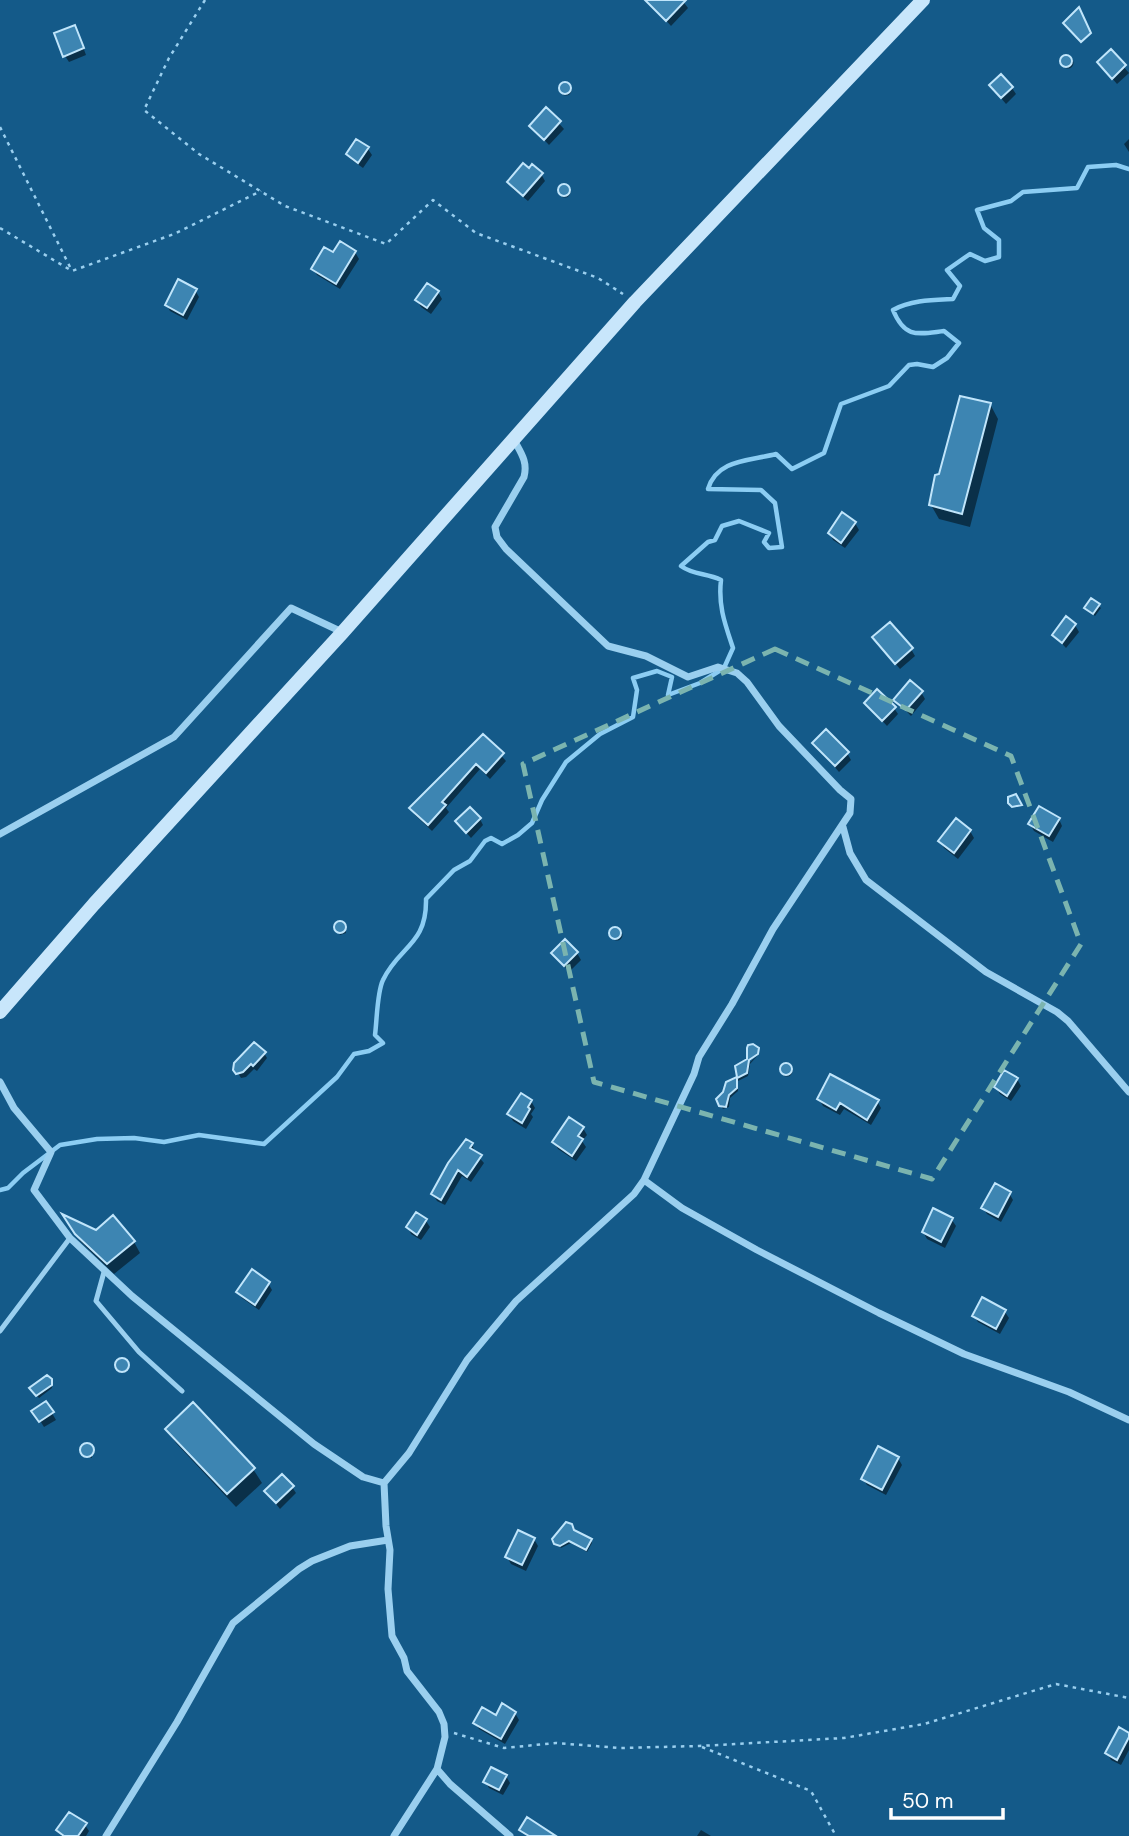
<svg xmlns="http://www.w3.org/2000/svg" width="1129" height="1836" viewBox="0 0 1129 1836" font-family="'DM Sans',sans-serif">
  <rect width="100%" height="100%" fill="#145a89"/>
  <path fill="#0007" d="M656 0H682L688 8 671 26 652 5Z
    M78 33 86 55 69 62 65 56Z
    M1111 52 1129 73 1117 84 1099 63Z
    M1062.5 63a5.5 5.5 0 1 1 11 0a5.5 5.5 0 1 1-11 0Z
    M560.5 90a5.5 5.5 0 1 1 11 0a5.5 5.5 0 1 1-11 0Z
    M991 86 1012 88 1016 94 1006 104Z
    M546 109 564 129 549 145 531 126Z
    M1129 139V152L1124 144Z
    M368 149 372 155 363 168 352 160 348 154Z
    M541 174 545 181 528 201 513 189 509 182Z
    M559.5 192a5.5 5.5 0 1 1 11 0a5.5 5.5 0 1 1-11 0Z
    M355 252 359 259 340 289 317 275 313 269 334 254Z
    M195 290 199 297 187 320 170 311 167 305Z
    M438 292 442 299 431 314 421 307 417 300Z
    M990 404 998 419 970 527 939 519 931 505 941 476Z
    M855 523 859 530 845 548 833 540 830 533Z
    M1091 600 1101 608 1095 616 1086 608Z
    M1075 625 1079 632 1066 648 1054 635Z
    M874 638 911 649 915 656 900 669Z
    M921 692 925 699 911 716 896 700Z
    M866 703 894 708 898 714 887 726Z
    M484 737 506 761 490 779 480 769 446 808 449 812 432 831 415 815 411 808Z
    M814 743 847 753 851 760 839 772Z
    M480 819 483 825 471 838 457 822Z
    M1059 819 1062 826 1053 842 1034 831 1030 824Z
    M970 831 974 838 958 859 944 848 940 841Z
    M338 922 345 926 346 933 340 935 336 925Z
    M611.5 935a5.5 5.5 0 1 1 11 0a5.5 5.5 0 1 1-11 0Z
    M577 953 581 960 569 972 554 954Z
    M264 1053 267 1058 257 1071 254 1069 246 1077 241 1078 238 1073Z
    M759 1054 750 1064 748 1076 738 1081V1091L730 1098 729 1107 723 1109 721 1106 727 1083 739 1078 738 1066 748 1064Z
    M781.5 1071a5.5 5.5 0 1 1 11 0a5.5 5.5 0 1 1-11 0Z
    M1017 1079 1021 1086 1011 1101 1000 1094 996 1087Z
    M819 1099 877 1101 881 1108 871 1125 844 1109 840 1115 823 1106Z
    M531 1101 535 1108 531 1114 533 1117 526 1129 513 1121 509 1114Z
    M583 1128 587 1135 582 1141 586 1147 576 1161 558 1149 554 1142Z
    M472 1144 475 1153 484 1163 471 1182 462 1176 445 1205 437 1201 433 1194Z
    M1009 1193 1013 1200 1001 1222 987 1214 983 1208Z
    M934 1211 952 1220 956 1226 945 1248 927 1239 923 1232Z
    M67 1219 96 1233 134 1242 140 1253 114 1274 80 1241Z
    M426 1221 430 1227 421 1240 411 1234 408 1227Z
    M268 1283 272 1290 259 1310 242 1298 238 1292Z
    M1005 1312 1009 1318 1000 1334 978 1322 974 1316Z
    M116.5 1367a5.5 5.5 0 1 1 11 0a5.5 5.5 0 1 1-11 0Z
    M51 1380 52 1388 39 1398 33 1391Z
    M46 1403 56 1420 44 1427 34 1411Z
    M167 1429 253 1469 262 1483 236 1507 176 1443Z
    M85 1446 92 1449V1458L86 1457 83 1449Z
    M898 1458 902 1465 886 1495 867 1485 863 1479Z
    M292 1487 296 1493 280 1509 266 1491Z
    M574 1532 591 1540 592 1543 587 1552 571 1543 561 1548 556 1542Z
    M534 1539 538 1546 526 1571 511 1564 507 1557Z
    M515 1713 519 1720 505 1744 479 1729 475 1723Z
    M1129 1735V1750L1121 1765 1111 1760 1107 1753Z
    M506 1776 510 1783 503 1795 489 1788 485 1781Z
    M85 1825 89 1831 86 1836H62L58 1831Z
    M701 1830 711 1836H697Z"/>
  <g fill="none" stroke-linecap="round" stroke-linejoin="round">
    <path stroke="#8ccdf3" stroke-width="4.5" d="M0 1190 8 1188 23 1173 60 1145 97 1139 134 1138 164 1142 199 1135 264 1144 337 1077 354 1054 369 1051 383 1043 375 1035C377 1020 377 992 383 980 399 946 427 945 426 899L454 870 470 861 485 841 491 838 502 844 518 835 532 823 542 800 566 762 600 734 633 717 637 690 633 678 657 671 672 677 668 695 700 683 724 668 733 648C725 624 718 606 721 580 707 573 693 575 681 566L708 542 715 540 722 526 739 521 769 533 764 542 769 548 782 547 775 503 761 490 708 489C717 459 750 461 776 454L792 469 824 453 841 404 889 386 909 365 917 364 933 367 947 358 959 343 944 331C918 334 905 339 893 310 911 300 933 300 953 299L960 286 947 270 970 254 985 261 999 257V240L984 228 977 210 1011 201 1023 192 1077 188 1088 167 1116 165 1129 169"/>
  </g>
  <path fill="#3d85b2" stroke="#c0e5fb" stroke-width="2" d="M645 0H686L666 21Z
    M1079 7 1091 33 1081 42 1063 23Z
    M75 25 84 48 63 57 54 33Z
    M1111 49 1126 65 1112 79 1097 62Z
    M1060 61a6 6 0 1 1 12 0a6 6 0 1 1-12 0Z
    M1001 74 1013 87 1001 98 989 85Z
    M559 88a6 6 0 1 1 12 0a6 6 0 1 1-12 0Z
    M546 107 561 121 544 140 529 126Z
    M356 139 369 147 358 163 346 154Z
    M523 163 529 168 532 164 543 173 523 196 507 182Z
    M558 190a6 6 0 1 1 12 0a6 6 0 1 1-12 0Z
    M340 241 356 251 336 284 311 269 324 247 333 252Z
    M178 279 197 289 183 315 165 305Z
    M427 283 439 291 427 308 415 300Z
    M960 396 991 403 962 514 929 505 935 475 939 474Z
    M842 512 856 522 841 543 828 533Z
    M1091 598 1100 604 1093 614 1084 608Z
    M1066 616 1076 624 1062 643 1052 635Z
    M890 622 913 648 895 664 872 637Z
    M910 680 923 691 906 710 893 700Z
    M877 689 896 707 882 721 864 703Z
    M826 729 849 752 835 766 812 743Z
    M483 734 504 753 486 773 476 764 442 802 446 805 428 825 409 808Z
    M1016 794 1022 805 1012 807 1008 803V797Z
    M1039 806 1060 818 1049 836 1028 824Z
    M470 807 481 818 466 833 455 821Z
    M956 818 971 830 954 853 938 841Z
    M334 927a6 6 0 1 1 12 0a6 6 0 1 1-12 0Z
    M609 933a6 6 0 1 1 12 0a6 6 0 1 1-12 0Z
    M565 939 578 952 564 966 551 953Z
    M254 1042 266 1052 253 1066 251 1064 243 1072 236 1074 233 1070 234 1063Z
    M753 1044 759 1048 758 1054 749 1060 747 1073 737 1078V1088L729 1095 726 1107 719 1106 716 1099 723 1092 726 1082 737 1077 735 1066 747 1059V1048L748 1045Z
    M780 1069a6 6 0 1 1 12 0a6 6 0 1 1-12 0Z
    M1004 1070 1018 1078 1007 1096 994 1087Z
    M830 1074 879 1100 867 1120 840 1103 836 1110 817 1099Z
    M521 1093 532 1100 528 1107 530 1109 522 1123 507 1114Z
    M569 1117 584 1127 578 1136 583 1139 572 1156 552 1142Z
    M466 1139 473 1143 470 1148 482 1155 467 1177 458 1170 441 1200 431 1194 448 1163Z
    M995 1183 1011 1192 998 1217 981 1208Z
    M933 1208 953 1218 941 1242 922 1232Z
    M416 1212 427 1219 417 1235 406 1227Z
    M62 1214 96 1230 113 1215 135 1241 107 1264 75 1234Z
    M252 1269 270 1282 255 1305 236 1292Z
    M982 1297 1006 1310 996 1329 972 1316Z
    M115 1365a7 7 0 1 1 14 0a7 7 0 1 1-14 0Z
    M47 1375 52 1379V1385L36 1396 29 1388Z
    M46 1401 54 1412 39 1422 31 1411Z
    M193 1402 255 1468 227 1494 165 1429Z
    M80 1450a7 7 0 1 1 14 0a7 7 0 1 1-14 0Z
    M878 1446 899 1457 882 1490 861 1479Z
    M282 1474 294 1486 276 1503 264 1491Z
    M566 1522 572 1524 574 1530 592 1539 586 1550 569 1541 560 1546 554 1544 552 1539Z
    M518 1530 535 1538 522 1565 505 1557Z
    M502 1703 516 1712 501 1739 473 1723 482 1707 496 1715Z
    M1119 1727 1129 1733V1737L1117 1760 1105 1753Z
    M491 1767 507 1775 499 1790 483 1782Z
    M69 1812 87 1823 78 1836H64L56 1830Z
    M527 1817 556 1836H529L519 1830Z"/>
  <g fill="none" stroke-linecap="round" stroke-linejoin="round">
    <path stroke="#9acfef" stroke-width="2.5" stroke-dasharray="3.5 5" stroke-linecap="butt" d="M205 0 169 58 144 110 199 154 285 206 386 244 433 200 476 233 598 278 623 294
      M0 127 72 271
      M0 228 72 271 174 234 261 191
      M454 1733 504 1748 556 1743 620 1748 699 1746 844 1738 924 1724 1056 1684 1129 1698
      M702 1747 811 1791 836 1836"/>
    <path stroke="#9acfef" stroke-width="5" d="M104 1272 96 1301 139 1352 182 1391
      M0 1331 70 1238"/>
    <path stroke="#9acfef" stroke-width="7" d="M843 827 850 853 866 880 986 972 1057 1012 1068 1021 1129 1092
      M0 834 174 737 291 608 342 632
      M0 1082 14 1108 51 1152 34 1190 70 1238 132 1296 314 1444 363 1477 384 1483
      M644 1180 682 1208 757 1250 879 1313 964 1354 1069 1392 1129 1420
      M437 1769 450 1784 510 1836
      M106 1836 177 1722 233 1623 299 1569 312 1561 350 1546 388 1540
      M394 1836 437 1769 445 1737 444 1724 439 1712 407 1671 404 1658 392 1636 388 1589 390 1550 386 1526 384 1483 409 1453 467 1360 516 1301 634 1194 644 1180 694 1074 699 1057 732 1004 773 929 850 813 851 799 840 790 779 726 747 682 737 673 718 667 688 677 646 656 608 646 506 549 497 537 495 527 524 477C528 462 521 453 514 440"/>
    <path stroke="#c8e6fb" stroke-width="14" d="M0 1012 94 904 342 633 635 302 923 0"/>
  </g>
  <path fill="none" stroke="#7bb4af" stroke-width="5" stroke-dasharray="14 9" stroke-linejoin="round" d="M775 649 1011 756 1081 944 932 1179 594 1082 523 764Z"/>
  <path d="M891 1808v10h112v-10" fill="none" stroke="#ffffff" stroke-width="3.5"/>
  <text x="902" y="1808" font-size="21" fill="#ffffff" stroke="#145a89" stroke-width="5" paint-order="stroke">50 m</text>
</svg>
